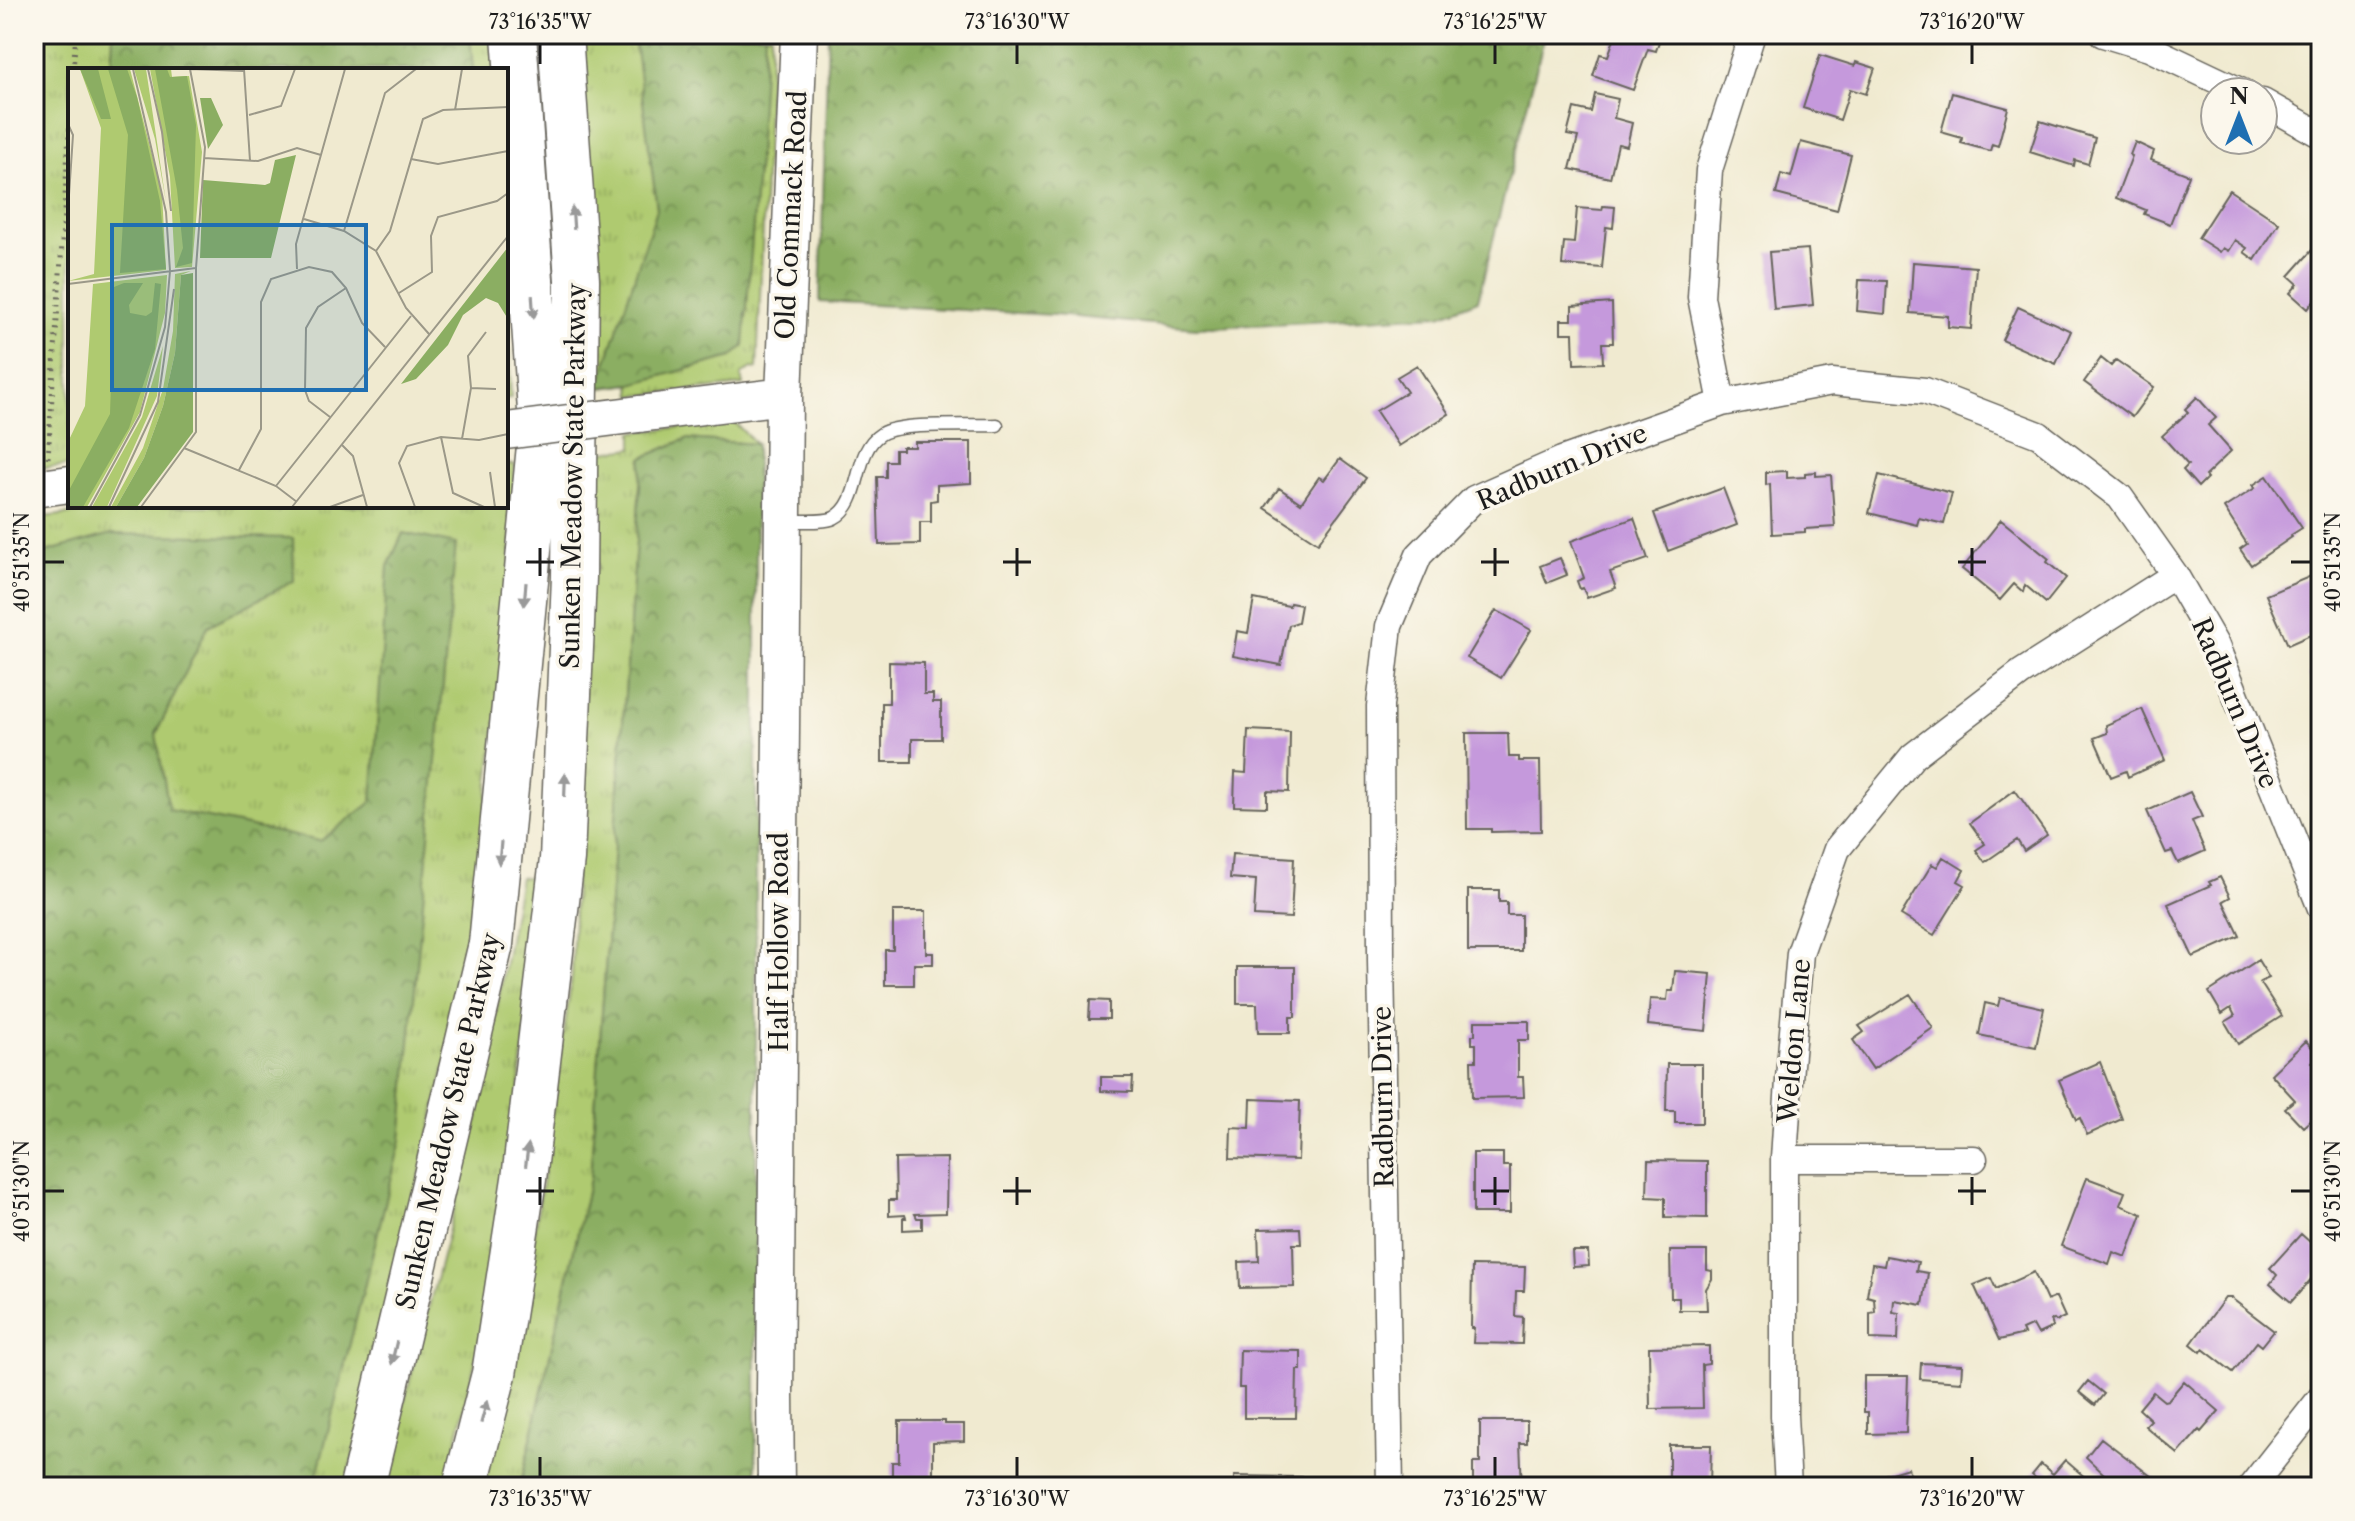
<svg xmlns="http://www.w3.org/2000/svg" width="2355" height="1521" viewBox="0 0 2355 1521" font-family="'Libre Caslon Text',serif">
  <defs>
    <pattern id="grass-tufts" width="24" height="20" patternUnits="userSpaceOnUse" patternTransform="scale(2)"><rect width="24" height="20" fill="#afca70"/><path d="M3 7l-1-3M5 7V3M7 7l1-3M15 17l-1-3M17 17v-4M19 17l1-3" fill="none" stroke="#96ad60"/></pattern>
    <pattern id="forest-crowns" width="20" height="18" patternUnits="userSpaceOnUse" patternTransform="scale(2)"><rect width="20" height="18" fill="#8bae62"/><path d="M2 6a3 3 0 1 1 6 0M12 15a3 3 0 1 1 6 0" fill="none" stroke="#718d50"/></pattern>
  </defs>
  <rect width="100%" height="100%" fill="#fbf7ec"/>
  <filter id="ink" filterUnits="userSpaceOnUse"><feTurbulence type="fractalNoise" baseFrequency=".0125" numOctaves="2"/><feDisplacementMap in="SourceGraphic" scale="16" xChannelSelector="R" yChannelSelector="G"/><feConvolveMatrix kernelMatrix="1 2 1 2 8 2 1 2 1" color-interpolation-filters="sRGB"/></filter>
  <filter id="wash" filterUnits="userSpaceOnUse"><feTurbulence type="fractalNoise" baseFrequency=".006" numOctaves="4" result="noise"/><feDisplacementMap in="SourceGraphic" scale="32" xChannelSelector="R" yChannelSelector="G"/><feGaussianBlur stdDeviation="1.8" result="paint"/><feColorMatrix in="noise" values="0 0 0 0 0 0 0 0 0 0 0 0 0 0 0 0 0 1.4 0 .05"/><feComposite in="paint" operator="in"/></filter>
  <g filter="url(#wash)">
    <rect width="100%" height="100%" fill="#f0ead0"/>
    <path fill="url(#grass-tufts)" stroke="#667346" stroke-width="2" d="M34 34H499L500 70H70V465L34 469Z
      M577 34H771L757 369 752 368 741 375 743 385 632 396 631 384 587 390Z
      M506 255 511 398 506 399Z
      M734 422 756 444 686 439 642 458 590 1179 520 1487H484L532 1252 572 977 585 570 598 569 591 512 589 454 633 448V432Z
      M515 464 508 617 467 974 346 1487H34V518L143 506H506V465Z
      M520 877 541 878 515 1130 479 1345 446 1487H377L401 1415 478 1117Z"/>
    <path fill="url(#forest-crowns)" stroke="#54653f" stroke-width="2" d="M113 34H470L473 70H111Z
      M634 34H765L758 158 744 346 732 357 632 384 598 388 657 209Z
      M828 34H1545L1478 300 1440 315 1196 328 1053 315 820 302Z
      M686 439 756 444V1487H520L590 1179 642 458Z
      M403 533 456 544 401 1140 314 1487H34V558L38 554 112 534 293 538 294 581 208 626 156 734 169 810 320 841 372 802 388 566Z"/>
    <g id="blocks">
      <path fill="#c599dc" d="M1616 34H1648L1660 38 1656 51 1648 49 1633 90 1593 76 1600 54 1608 56Z
        M2317 34H2321V49L2312 43Z
        M1820 55 1855 66 1856 62 1875 68 1866 94 1850 89 1840 120 1803 108Z
        M1952 93 2008 108 1998 146 1992 144 1990 151 1961 143 1962 138 1941 132Z
        M1595 94 1618 99 1614 118 1632 123 1627 146 1618 144 1610 178 1570 169 1578 137 1567 135 1574 108 1591 112Z
        M2040 121 2095 138 2088 164 2075 160 2074 166 2030 152Z
        M1801 142 1851 155 1837 210 1776 194 1781 174 1791 177Z
        M2135 142 2154 151 2151 160 2189 175 2170 224 2144 214 2146 210 2116 198 2132 156 2130 155Z
        M2229 190 2279 223 2255 260 2244 252 2247 248 2235 240 2228 251 2223 248 2220 252 2198 238Z
        M1603 206 1615 207 1613 228 1606 227 1602 268 1562 265 1564 242 1574 243 1577 208 1602 210Z
        M1808 249 1813 305 1774 309 1769 252Z
        M2313 249 2321 256V305L2315 300 2308 309 2290 293 2298 284 2289 276Z
        M1913 262 1976 267 1971 329 1948 327V316L1910 313Z
        M1859 280 1887 281 1885 314 1857 311Z
        M1612 303 1613 343H1602L1603 363 1574 364 1573 333H1561V320H1572V306Z
        M2018 307 2071 331 2056 364 2002 340Z
        M2101 358 2111 366 2116 360 2154 387 2132 417 2084 382Z
        M1417 365 1449 414 1399 446 1376 411 1407 392 1397 377Z
        M2197 397 2216 418 2208 425 2231 451 2205 476 2207 478 2198 487 2183 470 2188 465 2162 436 2188 412 2185 409Z
        M915 442H971V483L937 485V500L931 501V522H920V544L879 545 877 477H886V461H895V450H902V447H915Z
        M1340 459 1366 478 1318 543 1265 508 1279 488 1301 503 1319 477 1324 480Z
        M1787 471V478L1805 477V473L1816 472V476L1831 475 1835 527 1805 529V532L1772 534 1770 484 1766 485V472Z
        M1879 475 1952 493 1944 524 1919 518 1917 525 1869 513Z
        M2267 476 2302 528 2291 535 2292 537 2251 565 2240 549 2247 544 2224 508 2255 488 2253 485Z
        M1723 488 1737 525 1668 551 1654 513Z
        M1634 518 1648 559 1610 572 1616 588 1587 598 1583 588 1580 589 1577 581 1584 578 1571 541Z
        M2001 520 2049 559 2047 562 2066 578 2046 603 2025 585 2023 592 2014 584 2000 600 1962 569Z
        M1560 558 1567 575 1547 583 1540 566Z
        M2316 574 2321 586V651L2313 641 2315 633 2288 645 2266 595Z
        M1254 599 1289 606 1290 603 1301 605 1298 622 1289 625 1281 665 1233 656 1237 631 1248 633Z
        M1496 610 1531 630 1501 678 1467 658Z
        M889 662 924 663V694H933V702H941V739H912V762H882V703H889Z
        M2321 670V703L2309 675Z
        M2142 709 2165 760 2128 777 2126 771 2111 777 2094 738 2107 733 2106 725Z
        M1248 730 1290 732 1289 792 1267 791V807L1234 806 1235 772 1246 773Z
        M1466 733H1508L1509 757H1519V761H1540L1541 831 1491 832V829H1467Z
        M2015 790 2047 835 2024 851 2017 840 1985 862 1976 850 1985 844 1970 823Z
        M2190 792 2202 817 2192 821 2205 851 2178 863 2172 851 2166 853 2147 811Z
        M1232 854 1294 858 1291 918 1254 916 1256 880 1230 878Z
        M1943 857 1964 870 1958 881 1965 885 1934 935 1901 915 1932 864 1937 867Z
        M2220 877 2230 897 2223 901 2240 936 2193 957 2168 904 2211 885 2209 882Z
        M1468 890H1499V902H1507V915H1521V951H1468Z
        M893 911H926V953H933V964H914V985H885V950H893Z
        M2258 960 2269 978 2260 982 2282 1016 2238 1044 2225 1022 2235 1016 2231 1008 2222 1014 2209 992Z
        M1237 967H1295V1017H1290V1033H1258L1257 1004H1237Z
        M1675 971 1711 974 1706 1031 1648 1025 1650 999 1667 1000 1668 991H1673Z
        M1910 994 1933 1028 1873 1069 1853 1040 1864 1032 1859 1026Z
        M2000 998 2044 1008 2036 1047 1979 1035 1985 1003 1998 1006Z
        M1090 1000 1109 1001V1019H1089Z
        M1475 1021H1529V1040H1518V1077H1523L1524 1097 1472 1098 1471 1061H1476V1044H1472V1035H1475Z
        M2306 1041 2319 1055 2312 1062 2321 1072V1111L2303 1127 2285 1108 2295 1100 2271 1074Z
        M2100 1062 2122 1119 2087 1135 2080 1118 2076 1120 2059 1080Z
        M1667 1064H1702V1123H1675V1111H1666Z
        M1101 1077H1133L1132 1092 1101 1091Z
        M1251 1099 1300 1101 1298 1160 1230 1158 1231 1127 1250 1128Z
        M1473 1153H1503V1166H1510V1213H1473Z
        M947 1158 946 1213 915 1214 917 1218H922V1229L903 1230V1218H906L905 1215 889 1216V1200H896L895 1159Z
        M1648 1160 1707 1161V1218L1665 1217V1198L1647 1197Z
        M2087 1178 2125 1192 2120 1205 2142 1214 2126 1257 2113 1252 2109 1264 2061 1246Z
        M1300 1228 1301 1244H1293L1294 1287 1240 1288 1239 1262 1259 1261 1258 1229Z
        M2301 1234 2321 1252V1268L2291 1302 2270 1284 2277 1275 2270 1268Z
        M1572 1251H1588L1589 1266 1573 1267Z
        M1670 1251H1707V1270L1712 1271V1279L1706 1289 1707 1310H1679V1298H1671Z
        M1886 1256 1918 1262 1916 1271 1928 1273 1923 1305 1894 1300 1893 1312 1899 1313 1898 1340 1870 1339V1313L1875 1312 1874 1298 1867 1296 1872 1264 1884 1266Z
        M1472 1266 1525 1267 1524 1291H1516L1515 1316 1523 1317 1522 1344 1473 1343 1474 1328H1471Z
        M2034 1272 2047 1301 2056 1297 2065 1317 2056 1321 2054 1319 2051 1320 2053 1327 2038 1334 2033 1325 2022 1330 2024 1334 1999 1340 1974 1285 1991 1278 1996 1289Z
        M2225 1298H2231L2274 1331 2262 1346 2257 1342 2233 1372 2203 1349 2201 1352 2191 1344Z
        M1709 1346V1364L1702 1365 1703 1408 1650 1409 1649 1347Z
        M1240 1350 1301 1351V1370H1297L1296 1418H1244V1388H1239Z
        M1921 1363 1962 1365 1961 1382 1920 1379Z
        M1864 1376H1908L1906 1433 1868 1434V1412H1864Z
        M2088 1381 2104 1394 2095 1405 2079 1392Z
        M2184 1381 2219 1411 2201 1432 2199 1430 2178 1454 2145 1426 2151 1420 2139 1409 2153 1392 2164 1401 2168 1400Z
        M899 1421H945V1424H964V1441L933 1442V1477H892V1462H899Z
        M1480 1421H1527V1443H1520L1522 1487H1473V1463H1480Z
        M2101 1438 2156 1480 2151 1487H2096L2105 1475 2086 1457Z
        M1669 1445H1711L1710 1487H1669Z
        M2065 1460 2087 1479 2080 1487H2056L2048 1480 2044 1485 2032 1475 2041 1464 2053 1474Z
        M1908 1468 1914 1487H1870L1868 1480Z
        M1234 1476 1302 1477V1487H1234Z"/>
    </g>
  </g>
  <g filter="url(#ink)">
    <use href="#blocks" fill-opacity="0" stroke="#66645b" stroke-width="2"/>
    <g fill="none" stroke-linecap="round" stroke-linejoin="round">
      <defs>
        <path id="lane" d="M785 521C797 520 824 523 834 518 864 502 852 452 881 434 900 422 971 426 997 425"/>
        <path id="street" d="M2103 34 2149 48 2242 92
          M2263 102 2321 135
          M1722 403 1701 297 1709 170 1752 34
          M1784 1159H1974
          M1390 1487 1381 960 1380 706 1389 626 1419 555 1474 499 1562 460 1722 403 1832 382 1925 391 2039 435 2120 497 2175 575 2216 646 2321 908
          M1788 1487 1784 1416V1159L1790 1065 1800 953 1837 849 1913 756 2021 673 2175 575
          M2251 1487 2321 1398"/>
        <path id="secondary" d="M639 414 784 396
          M34 489 70 484
          M776 1487 775 1394 784 396 799 34"/>
        <path id="highway" d="M362 1487 491 944 541 425 514 34
          M465 1487 494 1374 524 1179 562 859 574 577 577 280 560 34"/>
      </defs>
      <use href="#lane" stroke="#66645b" stroke-width="15"/>
      <use href="#street" stroke="#66645b" stroke-width="29"/>
      <use href="#secondary" stroke="#66645b" stroke-width="39"/>
      <use href="#highway" stroke="#66645b" stroke-width="47"/>
      <path stroke="#66645b" stroke-width="5" stroke-dasharray="2 6" stroke-linecap="butt" d="M73 70 76 34
        M48 458 70 120"/>
      <use href="#lane" stroke="#fff" stroke-width="12"/>
      <use href="#street" stroke="#fff" stroke-width="26"/>
      <use href="#secondary" stroke="#fff" stroke-width="36"/>
      <use href="#highway" stroke="#fff" stroke-width="44"/>
      <defs>
        <path id="secondary-bridge" d="M506 431 639 414"/>
      </defs>
      <use href="#secondary-bridge" stroke="#66645b" stroke-width="39" stroke-linecap="butt"/>
      <use href="#secondary-bridge" stroke="#fff" stroke-width="36"/>
    </g>
    <defs><path id="oneway-solid" d="M-6-.8H1V-3.2L6.5 0L1 3.2V.8H-6Z" transform="scale(2)"/></defs>
    <g fill="#999">
      <use href="#oneway-solid" transform="translate(573 218) rotate(-94)"/>
      <use href="#oneway-solid" transform="translate(533 307) rotate(86)"/>
      <use href="#oneway-solid" transform="translate(525 594) rotate(95)"/>
      <use href="#oneway-solid" transform="translate(565 785) rotate(-88)"/>
      <use href="#oneway-solid" transform="translate(500 853) rotate(95)"/>
      <use href="#oneway-solid" transform="translate(527 1155) rotate(-83)"/>
      <use href="#oneway-solid" transform="translate(394 1353) rotate(103)"/>
      <use href="#oneway-solid" transform="translate(484 1412) rotate(-75)"/>
    </g>
  </g>
  <path fill="none" stroke="#1c1c1c" stroke-width="3" d="M540 44V64M1017 44V64M1495 44V64M1972 44V64M540 548V576M1017 548V576M1495 548V576M1972 548V576M44 562H64M526 562H554M1003 562H1031M1481 562H1509M1958 562H1986M2291 562H2311M540 1177V1205M1017 1177V1205M1495 1177V1205M1972 1177V1205M44 1191H64M526 1191H554M1003 1191H1031M1481 1191H1509M1958 1191H1986M2291 1191H2311M540 1457V1477M1017 1457V1477M1495 1457V1477M1972 1457V1477"/>
  <g text-anchor="middle" dominant-baseline="central" stroke-width="7" stroke-linejoin="round" paint-order="stroke">
    <g font-size="26" fill="#1c1c1c" stroke="#fbf7ec">
      <text transform="translate(791 215) rotate(-87)">Old Commack Road</text>
      <text transform="translate(1562 467) rotate(-23)">Radburn Drive</text>
      <text transform="translate(573 476) rotate(-89)">Sunken Meadow State Parkway</text>
      <text transform="translate(2235 703) rotate(67)">Radburn Drive</text>
      <text transform="translate(779 942) rotate(-90)">Half Hollow Road</text>
      <text transform="translate(1794 1041) rotate(-85)">Weldon Lane</text>
      <text transform="translate(1383 1097) rotate(-91)">Radburn Drive</text>
      <text transform="translate(448 1121) rotate(-77)">Sunken Meadow State Parkway</text>
    </g>
  </g>
  <g transform="translate(68 68)">
    <rect width="440" height="440" fill="#f0ead0"/>
    <path d="M12 1H62L94 125 98 202 0 213 26 206 33 60ZM66 1H78L98 134 87 71ZM82 1H103L104 9 121 8 134 84 124 199 107 200 102 109ZM123 203 113 207 107 285 95 338 76 390 48 439H43L75 380 95 321 105 263 107 206ZM99 207 97 245 72 344 19 439H0V374L17 338 25 216ZM95 278 89 328 39 439H24L74 349Z" fill="#afca70"/>
    <path d="M12 1H30L43 51H33ZM40 1H59L69 29 92 133 98 201 52 205 60 67ZM87 1H99L102 9 119 8 128 57 124 195 108 199 115 180 109 122ZM132 30H143L155 57 140 81ZM228 87 203 190H132L135 112 197 117 202 115 207 92ZM440 179V251L430 235 418 230 395 247 380 277 348 311 333 316ZM125 205V364L69 439H48L76 390 95 338 107 285 113 207ZM56 215H75L61 237 62 245 78 248 84 244 87 215 93 216 87 281 61 360 15 439H0V424L42 346 46 219Z" fill="#8bae62"/>
    <path fill="none" stroke="#9b9888" stroke-width="2" d="M80 1 94 64 103 143M122 1 176 3M176 1 182 93M387 42 394 1M181 47 213 38 227 1M0 56 5 67 0 142M136 90 190 93 229 80 253 87M343 91 370 96 440 83M236 151 276 163 308 183 338 240 361 266M276 163 317 25 348 1M308 183 322 163 355 51 375 42 440 39M229 201 228 176 277 1M0 216 128 200M331 225 364 204 363 168 370 149 429 133 440 125M403 320 428 321M262 349 241 333 237 322 238 260 250 239 278 220M373 369 385 425 416 439M394 371 403 320 400 288 418 264M274 377 285 388 299 439M116 380 208 418 229 434M171 402 193 361V234L203 211 241 199 264 204 278 220 294 255 317 279M422 404 427 439M208 418 343 248M22 439 72 347 97 259 102 203 98 144 65 1M41 439 90 334 106 221M73 439 128 364V200L137 79 122 1M224 439 440 168M262 439 295 427M347 439 331 395 339 378 373 369 411 372 440 366"/>
    <path fill="#1f6fb2" fill-opacity="0.15" stroke="#1f6fb2" stroke-width="4" d="M44 157H298V322H44Z"/>
    <rect width="440" height="440" fill="none" stroke="#1c1c1c" stroke-width="4"/>
  </g>
  <rect width="2355" height="1521" fill="none" stroke="#fbf7ec" stroke-width="88"/>
  <g transform="translate(2239 116)"><circle r="38" fill="#fbf7ec" stroke="#a29f99" stroke-width="2"/>
  <path d="M0-6L14 30L0 20L-14 30Z" fill="#1f6fb2"/>
  <text y="-12" font-size="22" font-weight="bold" text-anchor="middle" fill="#1c1c1c">N</text>
  </g>
  <rect x="44" y="44" width="2267" height="1433" fill="none" stroke="#1c1c1c" stroke-width="3"/>
  <g font-size="20" text-anchor="middle" fill="#1c1c1c">
    <text x="540" y="29">73°16'35"W</text>
    <text x="1017" y="29">73°16'30"W</text>
    <text x="1495" y="29">73°16'25"W</text>
    <text x="1972" y="29">73°16'20"W</text>
    <text transform="translate(22 562) rotate(-90)" y="7">40°51'35"N</text>
    <text transform="translate(2333 562) rotate(-90)" y="7">40°51'35"N</text>
    <text transform="translate(22 1191) rotate(-90)" y="7">40°51'30"N</text>
    <text transform="translate(2333 1191) rotate(-90)" y="7">40°51'30"N</text>
    <text x="540" y="1506">73°16'35"W</text>
    <text x="1017" y="1506">73°16'30"W</text>
    <text x="1495" y="1506">73°16'25"W</text>
    <text x="1972" y="1506">73°16'20"W</text>
  </g>
</svg>
